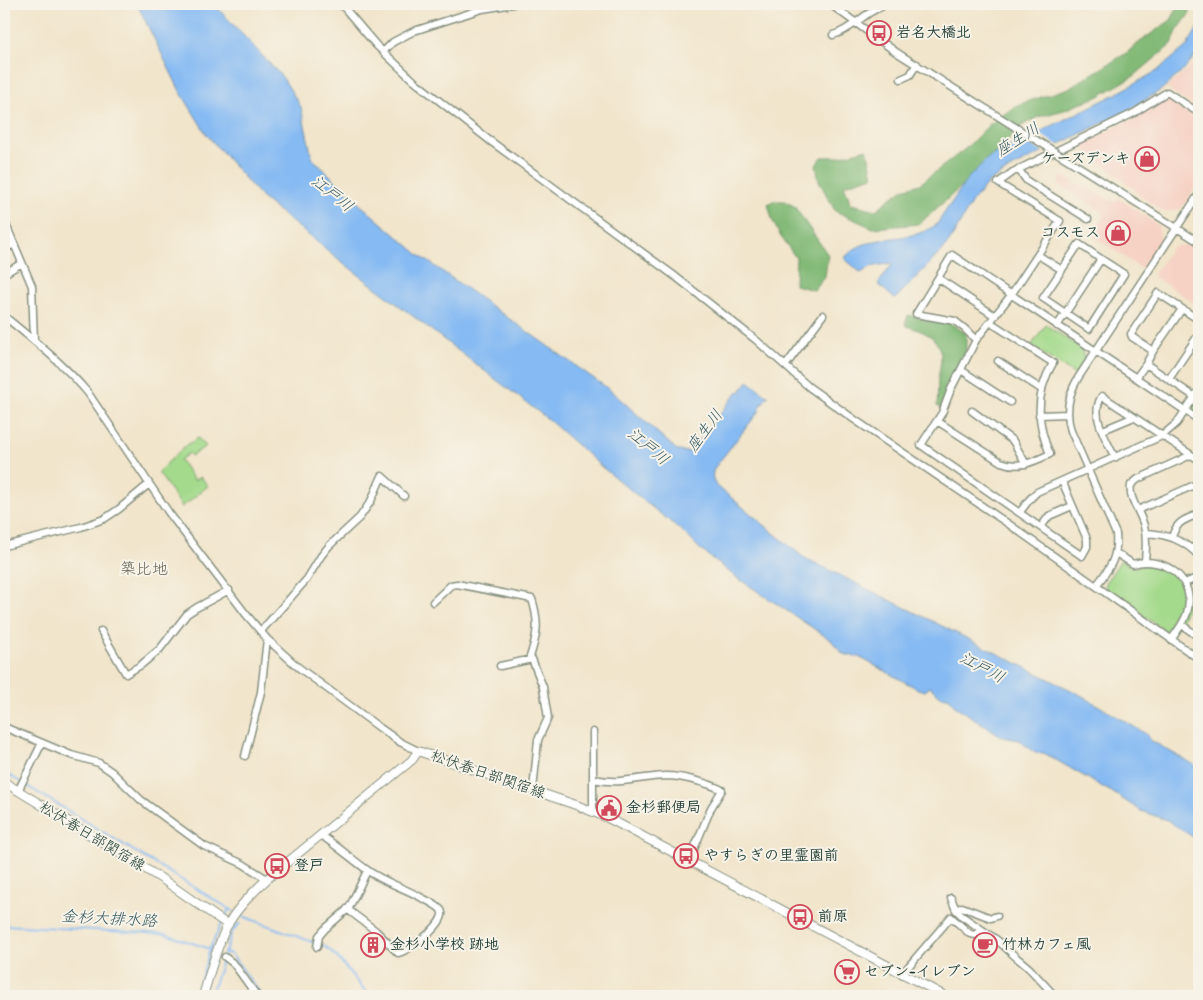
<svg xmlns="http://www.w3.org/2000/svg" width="1203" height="1000" viewBox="0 0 1203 1000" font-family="Mynerve,'Klee One',sans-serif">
  <rect width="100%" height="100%" fill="#f7f3e8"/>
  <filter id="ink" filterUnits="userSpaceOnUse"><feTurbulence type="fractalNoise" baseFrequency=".02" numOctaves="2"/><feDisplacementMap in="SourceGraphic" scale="10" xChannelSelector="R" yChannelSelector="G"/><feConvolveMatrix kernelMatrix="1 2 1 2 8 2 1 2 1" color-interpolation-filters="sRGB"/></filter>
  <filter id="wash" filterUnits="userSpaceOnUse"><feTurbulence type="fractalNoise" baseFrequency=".0096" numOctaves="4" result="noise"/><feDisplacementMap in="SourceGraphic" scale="20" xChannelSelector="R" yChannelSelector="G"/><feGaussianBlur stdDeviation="1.12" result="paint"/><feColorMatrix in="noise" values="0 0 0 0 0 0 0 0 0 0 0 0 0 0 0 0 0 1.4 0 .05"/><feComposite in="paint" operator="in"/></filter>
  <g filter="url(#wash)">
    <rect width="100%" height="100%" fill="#f1e5cb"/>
    <path fill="#f6d2c4" d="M1199 55V110L1166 88 1189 68Z
      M1166 98 1199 119V182L1181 209 1165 212 1137 194V191L1085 150 1081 144 1137 117Z
      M1062 176 1108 199 1116 202 1118 198 1158 225 1161 241 1142 269 1091 235 1105 214 1058 184Z
      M1199 207V234L1197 232 1193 216Z
      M1188 244 1199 250V306L1153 276 1172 247Z"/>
    <path fill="#a4da8c" stroke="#628c60" d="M1046 325 1082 349 1084 361 1075 375 1031 346Z
      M1199 394V417L1190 410Z
      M198 438 206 446 191 456 189 453 180 460 194 480 201 477 208 486 182 507 158 472 186 445Z
      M1121 560 1134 567C1163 559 1193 579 1185 611 1183 620 1176 628 1171 635L1106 589 1105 583Z"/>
    <path fill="#83ba78" stroke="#517c56" d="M1178 4H1188L1190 13 1177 31 1172 44 1134 76 1099 96 1064 110 1038 117 1021 126 972 177 919 224 873 228 835 211 819 181 816 165 822 157H838L867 149 873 176 844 185 851 204 876 210 903 189 920 184 965 149 989 125 1017 105 1069 88 1125 54 1145 38 1171 20 1179 5Z
      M773 201H784L794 206 828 255 825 276 814 290 795 285 796 258 779 234 772 219 768 204Z
      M908 315 927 320 948 322 966 333V350L941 408 937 406C938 397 937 387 938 379 941 362 945 348 930 336 923 331 912 328 905 325Z"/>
    <path fill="#85baf3" stroke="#527c94" d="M137 4H214L283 78 301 107 312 158 356 201 419 255 610 390 678 451 688 452 692 450 738 391 740 392 748 381 768 396 759 408 760 410 715 467C711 475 712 479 717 486L803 557 1079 694 1146 734 1150 740 1199 768V841L1167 820 1141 811 1115 794 1044 753H1035L1019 740 1003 737 955 706 949 697H942L930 687 925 691 918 689 859 657 843 654 831 640 736 577 701 550 682 531 603 468 549 420 346 265 262 198 207 135 180 91Z
      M1199 26V51L1184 70 1161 90 1133 108 1013 167 989 182 972 202 951 239 942 251 895 299 878 284 891 266 892 263 870 267 861 273 844 258C848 255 852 250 856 248 881 234 914 242 937 224L968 178 989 157 1116 94 1157 71 1187 46Z"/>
    <path fill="#f1e5cb" d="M1035 131 1059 146 1045 154 1021 138Z"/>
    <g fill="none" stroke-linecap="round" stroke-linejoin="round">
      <path stroke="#85baf3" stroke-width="2" d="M4 772 233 911
        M237 914 326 947 337 957 369 996
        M224 918 229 909
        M4 925 165 934 210 949
        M224 952 231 954 262 996
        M196 996 210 949 222 922
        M210 996 232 932 240 923"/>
    </g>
  </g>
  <g filter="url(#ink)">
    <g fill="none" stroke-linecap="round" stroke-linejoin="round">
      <defs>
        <path id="minor" d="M341 4 376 45 414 81 489 140 676 277 756 340 809 387 855 420 1010 525 1199 659
          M830 4 896 52 1015 127
          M833 35C852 30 863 13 881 7
          M383 52 393 42 414 31 482 9 513 4
          M901 79 910 75 917 64
          M1062 156 1199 242
          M1018 169 1027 181 1088 219
          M4 220 32 286 34 341
          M4 249 14 244
          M1038 255 1062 270
          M4 274 22 263
          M938 278 995 316
          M4 316C33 340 64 364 88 393L169 513 245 613 267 639 298 667 380 728 400 742 418 751
          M1057 326 1101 259 1124 274 1089 329 1043 298 1079 244 1101 259
          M976 340 965 329 955 321 916 314 952 255 1199 420
          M1153 351 1182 309
          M998 361 1041 389
          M1146 364 1153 351 1132 337 1131 334 1158 293 1199 320
          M786 365 823 315
          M961 370 1010 402
          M1136 378 1146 364 1195 397
          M1169 379 1199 334
          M972 411 1013 441 1026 464
          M1039 415 1068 414
          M937 421 1001 462C1019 469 1033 462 1050 454 1036 423 1035 393 1053 363L990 322
          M1103 430 1134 417
          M1115 458C1107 440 1089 415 1102 396L1199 460
          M1062 481 1087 539V547L1082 556 921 445 942 413 951 389 976 340 1011 295 1060 221 998 183 1013 172 1134 113 1167 92 1199 113
          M1138 510 1199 483
          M1020 512 1029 500 1037 492 1162 436 1177 423 1199 390
          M1041 527 1049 516 1072 506
          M1146 533C1167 534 1184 540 1199 556
          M1172 537C1177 521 1184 520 1199 514
          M4 546 81 527 104 519 119 509 149 484
          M1192 548 1199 545
          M1116 553 1133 564C1164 555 1197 579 1187 613 1184 623 1177 631 1171 640
          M1145 561C1146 549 1147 538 1144 526 1141 513 1128 498 1131 485L1138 479 1191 455
          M1185 583 1199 577
          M1096 586C1110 568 1118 558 1116 534L1071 431C1065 412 1068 395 1078 378L1199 194
          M433 602 451 585 457 584 532 599C540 624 537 636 529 660
          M1182 625 1199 637
          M101 631 126 674 141 665 160 649 187 614 196 608 229 590
          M261 631 307 579 321 556 329 546 360 517 371 501 382 476 404 496
          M500 666 532 659 543 687 548 718 538 740 533 790
          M4 727 71 755 99 763 112 772 141 800 204 846 243 864 267 879
          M593 732V811
          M245 756 261 692 267 639
          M593 779C622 785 638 777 666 776 681 776 709 783 722 790L711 808 689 861
          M18 791 42 743
          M321 835C337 846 352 859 367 870 383 882 405 888 422 898 428 901 437 905 441 910 449 922 409 951 398 953L376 931 347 909
          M951 898 956 910 962 916 997 940 1017 958 1029 968 1055 996
          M956 910 962 907 991 918 997 916
          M317 947 319 936 325 929 349 908 367 871
          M225 957 234 964 257 996
          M902 974 951 917 970 934 976 935 980 929"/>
        <path id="major" d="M4 782 162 879 228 925
          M203 996C210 973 216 948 227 926 236 909 253 892 267 879L412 760 418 751 576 805 606 817 945 996"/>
      </defs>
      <use href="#minor" stroke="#889180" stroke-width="9"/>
      <use href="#major" stroke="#889180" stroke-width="10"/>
      <use href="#minor" stroke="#fff" stroke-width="6"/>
      <use href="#major" stroke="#fff" stroke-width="8"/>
      <defs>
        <path id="minor-bridge" d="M1015 127 1062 156"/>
      </defs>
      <use href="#minor-bridge" stroke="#889180" stroke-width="9" stroke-linecap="butt"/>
      <use href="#minor-bridge" stroke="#fff" stroke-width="6"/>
    </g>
  </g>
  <defs>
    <symbol id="bus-ring" viewBox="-11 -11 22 22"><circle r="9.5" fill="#f7f3e8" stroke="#d1495b" stroke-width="1.5"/><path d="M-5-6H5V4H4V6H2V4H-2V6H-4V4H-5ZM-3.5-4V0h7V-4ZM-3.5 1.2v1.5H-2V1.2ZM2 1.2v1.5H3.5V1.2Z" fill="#d1495b"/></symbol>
    <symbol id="shop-ring" viewBox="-11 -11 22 22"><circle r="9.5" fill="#f7f3e8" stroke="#d1495b" stroke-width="1.5"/><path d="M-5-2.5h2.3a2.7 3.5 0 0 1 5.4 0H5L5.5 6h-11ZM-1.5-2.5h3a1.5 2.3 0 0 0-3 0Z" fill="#d1495b"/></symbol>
    <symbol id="civic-ring" viewBox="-11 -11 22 22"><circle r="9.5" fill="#f7f3e8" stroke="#d1495b" stroke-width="1.5"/><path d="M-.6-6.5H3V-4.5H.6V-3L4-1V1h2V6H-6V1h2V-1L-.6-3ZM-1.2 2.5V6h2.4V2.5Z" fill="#d1495b"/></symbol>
    <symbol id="building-ring" viewBox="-11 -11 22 22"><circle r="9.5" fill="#f7f3e8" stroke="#d1495b" stroke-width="1.5"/><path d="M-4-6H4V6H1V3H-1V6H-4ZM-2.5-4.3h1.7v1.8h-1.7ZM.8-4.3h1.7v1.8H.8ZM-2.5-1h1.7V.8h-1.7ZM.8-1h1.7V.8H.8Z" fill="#d1495b"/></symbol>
    <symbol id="cafe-ring" viewBox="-11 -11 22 22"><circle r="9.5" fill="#f7f3e8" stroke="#d1495b" stroke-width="1.5"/><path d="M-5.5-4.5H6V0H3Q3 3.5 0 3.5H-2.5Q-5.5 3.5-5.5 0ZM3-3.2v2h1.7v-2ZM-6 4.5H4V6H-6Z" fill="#d1495b"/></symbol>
    <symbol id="supermarket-ring" viewBox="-11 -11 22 22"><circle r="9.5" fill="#f7f3e8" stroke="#d1495b" stroke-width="1.5"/><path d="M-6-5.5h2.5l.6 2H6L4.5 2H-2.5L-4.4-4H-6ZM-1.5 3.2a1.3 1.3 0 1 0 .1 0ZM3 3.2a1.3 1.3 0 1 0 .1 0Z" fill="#d1495b"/></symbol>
  </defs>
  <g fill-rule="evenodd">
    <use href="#bus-ring" x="865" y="19" width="28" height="28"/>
    <use href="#shop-ring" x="1133" y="145" width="28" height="28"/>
    <use href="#shop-ring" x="1104" y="219" width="28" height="28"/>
    <use href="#civic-ring" x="595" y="794" width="28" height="28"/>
    <use href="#bus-ring" x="672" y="842" width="28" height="28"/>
    <use href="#bus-ring" x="263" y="852" width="28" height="28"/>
    <use href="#bus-ring" x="786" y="903" width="28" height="28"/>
    <use href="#building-ring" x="359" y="931" width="28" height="28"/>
    <use href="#cafe-ring" x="971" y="931" width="28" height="28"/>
    <use href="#supermarket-ring" x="833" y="958" width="28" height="28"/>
  </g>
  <g text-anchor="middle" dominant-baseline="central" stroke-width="4" stroke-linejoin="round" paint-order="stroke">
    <g font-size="15" font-weight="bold" fill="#1f3d34" stroke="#f7f3e8" text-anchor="start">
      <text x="896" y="33">岩名大橋北</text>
      <text x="1130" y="159" text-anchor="end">ケーズデンキ</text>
      <text x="1100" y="233" text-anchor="end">コスモス</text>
      <text x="626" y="808">金杉郵便局</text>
      <text x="704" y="856">やすらぎの里霊園前</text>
      <text x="294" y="866">登戸</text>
      <text x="818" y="917">前原</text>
      <text x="390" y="945">金杉小学校 跡地</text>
      <text x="1002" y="945">竹林カフェ風</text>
      <text x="864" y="972">セブン-イレブン</text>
    </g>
    <g font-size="15" fill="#1f3d34" stroke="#f7f3e8">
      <text transform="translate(488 775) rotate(19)">松伏春日部関宿線</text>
      <text transform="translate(92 837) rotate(31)">松伏春日部関宿線</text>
    </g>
    <g font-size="16" font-style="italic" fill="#385c64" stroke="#f7f3e8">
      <text transform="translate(1018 140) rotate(-32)">座生川</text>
      <text transform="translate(332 194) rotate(39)">江戸川</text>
      <text transform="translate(705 431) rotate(-53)">座生川</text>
      <text transform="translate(648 447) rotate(40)">江戸川</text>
      <text transform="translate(982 668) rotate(28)">江戸川</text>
      <text transform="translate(109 919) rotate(3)">金杉大排水路</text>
    </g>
    <g font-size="16" fill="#68655a" stroke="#f7f3e8">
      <text x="144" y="569">築比地</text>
    </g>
  </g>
  <rect width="1203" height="1000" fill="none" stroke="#f7f3e8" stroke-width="20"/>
</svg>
